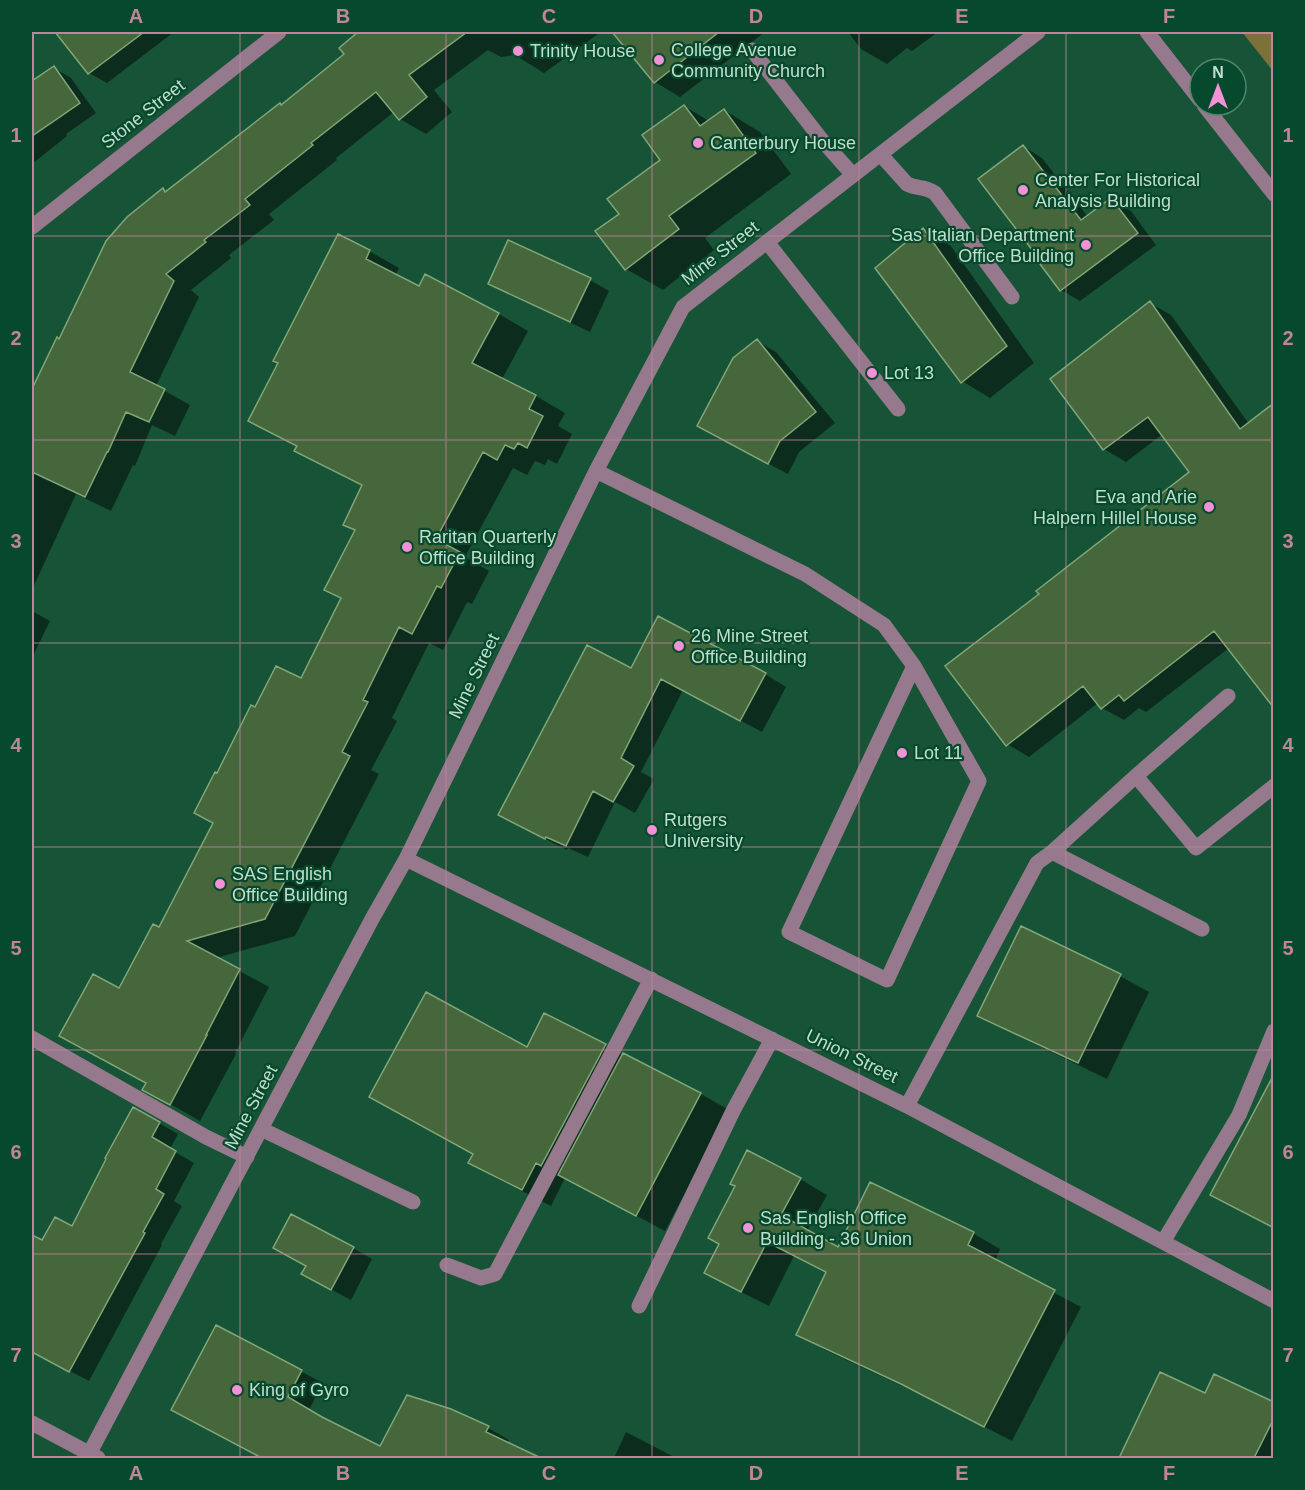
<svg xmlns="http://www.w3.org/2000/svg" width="1305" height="1490" viewBox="0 0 1305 1490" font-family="Arial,sans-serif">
  <rect width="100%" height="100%" fill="#175437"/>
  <path fill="#7c7138" d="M1242 32H1273V71Z"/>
  <path fill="#0007" d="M60 32H174L107 83 89 73 58 33Z
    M361 32H601L544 73 515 55 501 57 488 50 434 90 452 112 426 134 400 119 394 112 336 158 337 160 269 214 274 220 229 255 231 258 191 290 199 297 156 386 190 405 175 436 152 425 135 466 133 465 111 511 76 494 32 590V392L57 339 60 341 163 190 167 193 282 106 346 54 341 48Z
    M614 32H765L680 97 655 82Z
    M848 32H938L912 51 907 48 887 64 861 49Z
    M54 68 71 78 96 113 66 134 67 136 32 164V83Z
    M684 106 709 121 724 110 760 132 791 174 705 238 714 250 663 290 626 269 621 214 662 160Z
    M1023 146 1042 158 1088 217 1111 200 1131 211 1156 245 1080 301 1061 290 1038 255Z
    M923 230 951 246 1034 363 990 398 962 381Z
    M369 251 399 268 395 276 420 288 426 276 499 314 528 331 502 379 536 396 565 413 558 426 572 434 557 464 548 459 545 465 535 461 527 475 513 468 465 557 489 571 472 604 467 602 443 650 429 643 392 718 397 721 371 770 379 774 295 936 216 958 269 987 235 1053 236 1054 200 1121 144 1089 147 1083 120 990 160 929 214 824 217 775 256 709 302 680 342 599 326 589 356 530 363 486 296 450 298 447 250 421Z
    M590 280 609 291 590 332 509 294 490 283Z
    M1150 303 1171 315 1249 424 1229 648 1146 712 1139 708 1124 720 1102 708 1098 703 1029 757 1007 744 1041 594 1191 473 1163 434 1126 462 1104 449 1053 379Z
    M757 341 776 352 835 423 799 452 788 474 718 437Z
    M32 611 50 621 32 658Z
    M632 670 765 674 786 687 762 732 683 690 641 772 654 779 635 813 615 802 588 857 568 848 567 850 521 826Z
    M1021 928 1120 976 1149 992 1107 1079 1008 1031 979 1015Z
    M605 1045 623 1056 624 1055 701 1094 729 1110 665 1231 565 1178 551 1206 498 1179 470 1163 527 1049Z
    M134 1109 178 1134 170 1149 194 1163 174 1201 182 1206 161 1244 162 1245 89 1381 53 1362 32 1346V1236L43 1242 72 1228Z
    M800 1179 827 1195 807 1231 839 1249 870 1184 974 1234 1000 1249 995 1261 1081 1307 1012 1441 930 1399 825 1350 798 1334 828 1273 794 1256 769 1306 733 1288Z
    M353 1248 372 1259 351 1300 323 1285Z
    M217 1327 323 1383 309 1410 381 1448 488 1428 509 1440 507 1444 537 1458H264L195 1422Z
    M1161 1374 1205 1395 1274 1403V1458H1120Z
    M626 1432 676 1458H614Z"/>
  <path fill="#45673b" stroke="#81a677" stroke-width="1.5" d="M55 32H144L88 74Z
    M358 32H467L409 75 427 97 399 120 376 92 311 143 313 145 245 199 250 205 204 240 206 242 166 274 174 281 130 372 165 389 149 422 126 412 108 452H107L85 497 32 472V389L57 337 59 339 106 241 127 217 163 188 165 192 280 103 281 105 344 54 339 48Z
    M612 32H719L654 83Z
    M54 66 80 103 32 136V81Z
    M684 105 700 126 724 109 756 153 669 216 679 229 625 270 595 231 619 214 607 199 660 160 642 135Z
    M1023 145 1081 220 1111 198 1138 233 1060 291 1034 256 1036 255 978 179Z
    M923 228 1007 346 961 383 875 268Z
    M338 234 370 250 366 259 419 286 425 274 499 313 472 363 536 395 529 409 543 416 527 448 518 443 514 449 505 445 497 460 483 452 436 539 460 552 441 588 437 586 412 634 399 627 363 700 368 702 342 752 350 756 265 919 187 941 240 969 206 1035H207L170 1105 142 1090 146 1083 59 1036 93 974 119 988 153 924 159 927 213 823 194 813 215 772 217 773 251 705 255 707 276 666 301 678 341 598 324 590 355 530 343 525 362 485 294 451 297 446 248 421 278 363 273 361Z
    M508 240 591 278 570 322 488 284Z
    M1150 301 1240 429 1274 403V708L1214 631 1124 701 1119 695 1101 709 1083 686 1006 746 945 666 1039 594 1036 591 1189 472 1148 417 1103 450 1050 379Z
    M757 339 816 412 780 441 768 464 697 426 733 358Z
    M658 616 766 673 740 721 661 679 621 758 634 766 613 802 593 791 566 846 546 837 545 839 498 815 587 645 631 668Z
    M1021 926 1121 974 1078 1063 977 1016Z
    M426 992 527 1047 544 1013 606 1044 541 1166 536 1163 522 1190 468 1163 473 1154 369 1097Z
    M623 1053 701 1093 636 1216 558 1175Z
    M1274 1074V1228L1210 1195Z
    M133 1107 160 1122 152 1137 176 1151 156 1189 164 1194 143 1232 145 1233 69 1372 32 1352V1235L42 1240 55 1217 72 1226 106 1159 105 1158Z
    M747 1150 801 1178 781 1215 838 1247 870 1182 974 1232 968 1245 1055 1290 984 1427 901 1384 796 1335 826 1272 767 1242 741 1292 704 1273 719 1244 708 1238 735 1186 730 1184Z
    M291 1214 354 1247 331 1290 301 1274 306 1266 273 1248Z
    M216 1325 302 1370 288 1397 322 1417 380 1446 407 1395 451 1409 489 1426 486 1432 541 1458H262L171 1410Z
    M1160 1372 1205 1393 1214 1374 1274 1402V1418L1254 1458H1119Z"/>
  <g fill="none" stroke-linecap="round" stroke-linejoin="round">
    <path stroke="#96798c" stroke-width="15" d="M1147 32 1200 100
      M752 50 821 139 853 175
      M1204 105 1274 194
      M881 155 907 184C917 189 924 186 935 193L1012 297
      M32 227 279 32
      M767 242 898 409
      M596 471 805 574 884 625 914 666 979 781 887 980 789 932 914 666
      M1136 776 1196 848 1274 786
      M1052 852 1136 776 1228 696
      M406 859 907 1106 1274 1301
      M32 1038 206 1137 247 1157
      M907 1106 1037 863 1052 852 1202 929
      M261 1129 413 1202
      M1163 1242 1239 1115 1274 1031
      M447 1265 481 1278 495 1274 651 979
      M639 1306 733 1111 772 1039
      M32 1423 98 1458
      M87 1458 372 919 406 859 596 471 683 307 1038 32"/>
  </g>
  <path fill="none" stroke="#c1859a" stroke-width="1.5" stroke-opacity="0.55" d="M240 32V1458M446 32V1458M652 32V1458M859 32V1458M1066 32V1458M32 236H1274M32 440H1274M32 643H1274M32 847H1274M32 1050H1274M32 1254H1274"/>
  <g fill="#f391d6" stroke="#07492d" stroke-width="2">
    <circle cx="518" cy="51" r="6"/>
    <circle cx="659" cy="60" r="6"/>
    <circle cx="698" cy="143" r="6"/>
    <circle cx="1023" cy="190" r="6"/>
    <circle cx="1086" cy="245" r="6"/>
    <circle cx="872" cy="373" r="6"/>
    <circle cx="1209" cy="507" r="6"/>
    <circle cx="407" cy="547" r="6"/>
    <circle cx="679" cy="646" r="6"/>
    <circle cx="902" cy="753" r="6"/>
    <circle cx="652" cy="830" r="6"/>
    <circle cx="220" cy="884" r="6"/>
    <circle cx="748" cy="1228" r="6"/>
    <circle cx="237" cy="1390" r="6"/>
  </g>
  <g text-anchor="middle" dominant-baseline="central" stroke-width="4.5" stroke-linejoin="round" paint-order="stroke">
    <g font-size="18" fill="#c1decd" stroke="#07492d" text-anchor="start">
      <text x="671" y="50">College Avenue<tspan x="671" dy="21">Community Church</tspan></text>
      <text x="530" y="51">Trinity House</text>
      <text x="710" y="143">Canterbury House</text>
      <text x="1035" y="180">Center For Historical<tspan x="1035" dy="21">Analysis Building</tspan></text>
      <text x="1074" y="235" text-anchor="end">Sas Italian Department<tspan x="1074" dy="21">Office Building</tspan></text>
      <text x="884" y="373">Lot 13</text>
      <text x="1197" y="497" text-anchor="end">Eva and Arie<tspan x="1197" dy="21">Halpern Hillel House</tspan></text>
      <text x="419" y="537">Raritan Quarterly<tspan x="419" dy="21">Office Building</tspan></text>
      <text x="691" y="636">26 Mine Street<tspan x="691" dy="21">Office Building</tspan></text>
      <text x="914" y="753">Lot 11</text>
      <text x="664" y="820">Rutgers<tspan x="664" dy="21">University</tspan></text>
      <text x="232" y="874">SAS English<tspan x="232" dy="21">Office Building</tspan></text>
      <text x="760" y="1218">Sas English Office<tspan x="760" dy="21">Building - 36 Union</tspan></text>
      <text x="249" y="1390">King of Gyro</text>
    </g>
    <g font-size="18" fill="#c1decd" stroke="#07492d">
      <text transform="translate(143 114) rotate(-38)">Stone Street</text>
      <text transform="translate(720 253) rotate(-38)">Mine Street</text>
      <text transform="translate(474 676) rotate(-64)">Mine Street</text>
      <text transform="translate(852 1056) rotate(26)">Union Street</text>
      <text transform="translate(251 1107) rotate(-62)">Mine Street</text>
    </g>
  </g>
  <rect width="1305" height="1490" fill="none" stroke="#07492d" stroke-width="66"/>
  <g transform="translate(1218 87)"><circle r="28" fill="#07492d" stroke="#51856d" stroke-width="1.5"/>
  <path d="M0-4.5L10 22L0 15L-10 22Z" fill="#f391d6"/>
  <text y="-9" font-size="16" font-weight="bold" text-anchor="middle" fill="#c1decd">N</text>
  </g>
  <rect x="33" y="33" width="1239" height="1424" fill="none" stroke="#c1859a" stroke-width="2"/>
  <g font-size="20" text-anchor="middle" font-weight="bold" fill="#c1859a">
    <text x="136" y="23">A</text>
    <text x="343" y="23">B</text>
    <text x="549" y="23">C</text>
    <text x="756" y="23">D</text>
    <text x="962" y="23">E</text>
    <text x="1169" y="23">F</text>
    <text x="16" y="142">1</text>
    <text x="1288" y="142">1</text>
    <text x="16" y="345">2</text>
    <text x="1288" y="345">2</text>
    <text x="16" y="548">3</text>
    <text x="1288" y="548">3</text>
    <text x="16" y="752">4</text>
    <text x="1288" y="752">4</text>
    <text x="16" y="955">5</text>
    <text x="1288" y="955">5</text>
    <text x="16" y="1159">6</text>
    <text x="1288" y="1159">6</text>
    <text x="16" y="1362">7</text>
    <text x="1288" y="1362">7</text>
    <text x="136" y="1480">A</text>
    <text x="343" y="1480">B</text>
    <text x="549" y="1480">C</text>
    <text x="756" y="1480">D</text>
    <text x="962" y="1480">E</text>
    <text x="1169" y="1480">F</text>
  </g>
</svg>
